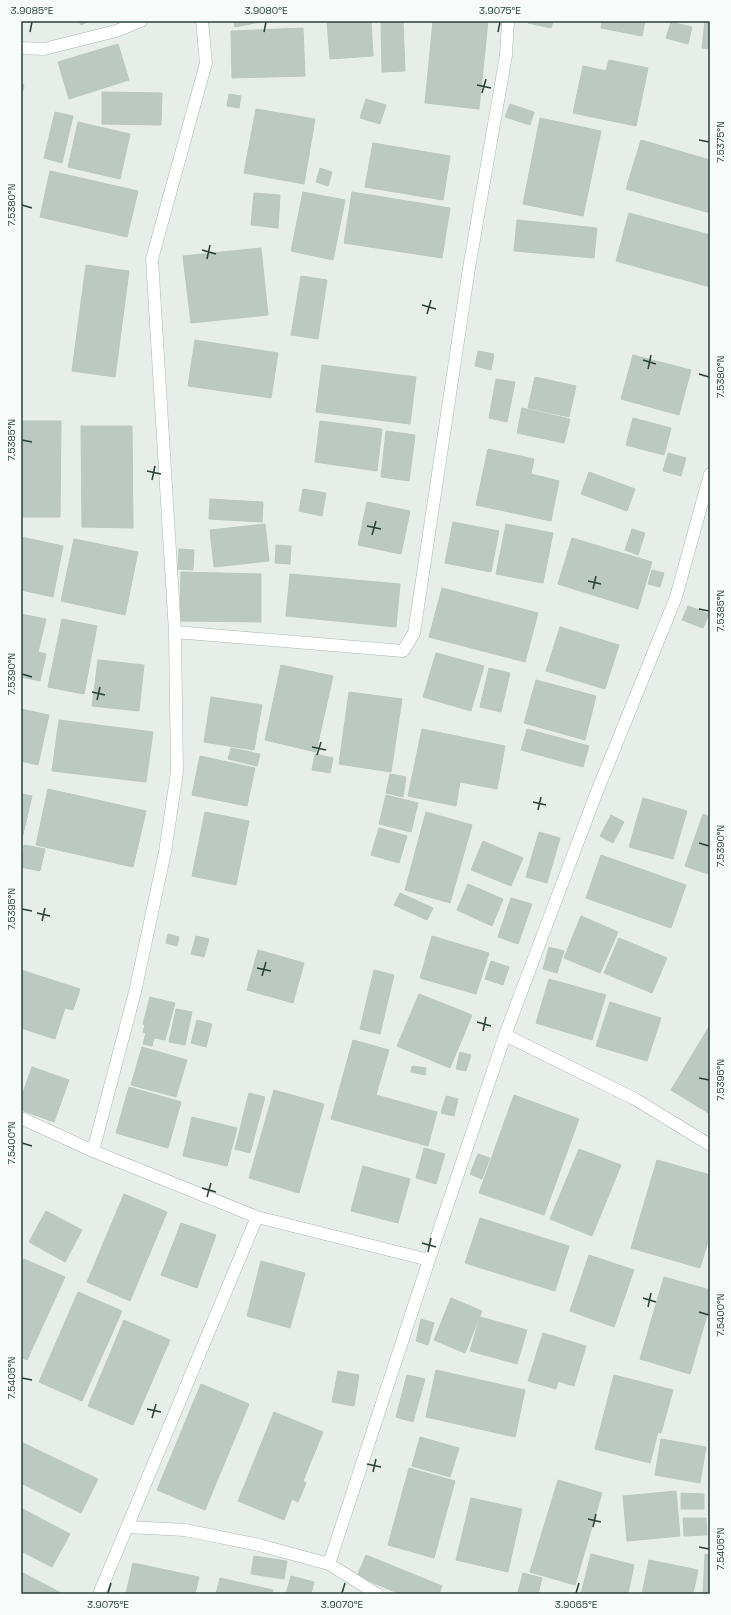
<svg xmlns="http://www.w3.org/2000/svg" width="731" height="1615" viewBox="0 0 731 1615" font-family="'Space Grotesk',sans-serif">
  <rect width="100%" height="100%" fill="#e7eeea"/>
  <path fill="#bcc9c3" stroke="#bac7c1" d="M79 21H89L81 25Z
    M234 21H266L235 27Z
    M327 21H371L373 56 330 59Z
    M381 21H403L405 71 382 72Z
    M433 21H488L479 109 425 103Z
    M528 21H553L551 28 528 23Z
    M602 21H645L642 36 601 28Z
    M705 21H710V49L702 48Z
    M671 22 692 27 688 44 666 38Z
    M303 28 305 76 232 78 231 31Z
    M118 44 129 80 69 99 58 62Z
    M609 60 648 68 636 126 573 113 583 66 606 71Z
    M21 84 24 85 21 98Z
    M102 92 162 93 161 125 102 124Z
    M229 94 241 96 239 108 227 106Z
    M366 99 386 105 380 124 360 118Z
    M510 104 534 112 530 125 505 117Z
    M256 109 315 119 304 184 244 173Z
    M55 112 73 116 62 163 44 158Z
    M540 118 601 131 583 216 523 204Z
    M78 122 130 134 120 179 68 167Z
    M641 140 710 160V213L626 189Z
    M373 143 450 156 443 200 365 187Z
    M320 168 332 172 328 186 316 182Z
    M50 171 138 191 127 237 40 217Z
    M303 192 345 200 333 260 291 251Z
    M352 192 450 208 442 258 344 243Z
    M254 193 280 195 278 228 251 225Z
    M629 213 710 235V287L616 261Z
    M517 220 597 228 594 258 514 251Z
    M261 248 268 315 191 323 183 256Z
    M86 265 129 271 115 377 72 371Z
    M301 276 327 280 318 339 291 335Z
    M195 340 278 353 271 398 188 386Z
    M478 351 494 354 491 370 475 366Z
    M633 355 691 370 679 415 621 399Z
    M322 365 416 377 410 424 316 412Z
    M535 377 576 386 569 417 528 408Z
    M496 379 515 382 507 422 489 418Z
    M522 408 570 419 564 443 517 433Z
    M633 418 671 428 664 455 626 445Z
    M21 421H61L60 517H21Z
    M320 421 382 429 377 471 315 462Z
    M81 426H132L133 528 82 527Z
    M386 431 415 435 409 481 381 477Z
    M488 449 534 459 531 474 559 481 551 521 476 505Z
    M668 453 686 458 681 476 663 471Z
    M589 472 635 489 627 511 581 494Z
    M303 489 326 493 322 516 299 511Z
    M210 499 263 502 262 522 209 519Z
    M367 502 410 511 401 554 358 545Z
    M453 522 499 531 491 572 445 563Z
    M265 524 269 561 214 567 210 530Z
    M506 524 553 533 543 583 496 574Z
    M632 529 645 533 638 555 625 550Z
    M21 537 63 546 53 597 21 590Z
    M572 538 652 562 638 609 558 584Z
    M74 539 138 552 125 615 61 601Z
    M276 545 291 546 290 564 275 563Z
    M179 549 194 550 193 570 178 569Z
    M652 570 664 573 660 587 648 584Z
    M181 572 261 574V622L180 621Z
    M290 574 400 584 396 627 286 616Z
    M442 588 538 613 525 662 429 637Z
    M688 606 709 614 703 628 682 620Z
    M21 614 46 619 38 652 46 654 40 681 21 677Z
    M62 619 97 626 84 694 48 687Z
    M560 627 619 645 605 689 546 671Z
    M436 653 484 666 471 711 423 697Z
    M98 660 144 665 139 711 92 706Z
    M281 665 333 676 316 752 265 740Z
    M489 668 510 673 501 712 480 707Z
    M536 680 596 696 585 740 524 723Z
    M349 692 402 699 391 772 339 764Z
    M211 697 262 705 254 750 204 742Z
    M21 709 49 715 38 765 21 761Z
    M59 720 153 732 146 782 52 771Z
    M422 729 505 746 497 789 460 782 456 806 408 796Z
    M527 729 589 746 583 767 521 750Z
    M231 748 260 754 257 766 228 759Z
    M315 754 333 758 330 773 312 770Z
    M200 756 255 768 247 806 192 795Z
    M390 774 406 777 403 797 386 793Z
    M48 789 146 811 133 867 36 845Z
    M21 794 32 796 21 843Z
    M386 795 418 803 411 832 379 824Z
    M643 798 687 811 673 859 629 847Z
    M205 812 249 821 236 885 192 876Z
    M426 812 472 825 450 903 405 890Z
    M703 814 710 817V867L708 874 685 866Z
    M611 815 624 822 613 843 600 836Z
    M379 828 407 836 399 863 371 855Z
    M539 832 560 838 547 883 526 877Z
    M483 841 523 858 511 886 471 870Z
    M24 845 45 849 40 871 21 867Z
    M601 855 686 885 671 928 586 898Z
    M468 884 503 899 492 926 457 910Z
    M400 893 433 908 427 920 394 905Z
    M511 898 532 904 518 944 498 937Z
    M581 916 618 932 600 973 564 958Z
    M168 934 179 937 177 946 166 943Z
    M196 936 209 939 204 957 191 954Z
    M432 936 489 953 476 994 420 978Z
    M619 938 667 958 652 993 604 973Z
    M549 947 564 951 557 973 543 969Z
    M258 950 304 963 293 1003 247 990Z
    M491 961 509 967 503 985 485 979Z
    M21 970 80 989 73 1010 65 1008 55 1039 21 1028Z
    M374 970 394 975 380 1034 360 1029Z
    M549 979 606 995 592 1040 536 1023Z
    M419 994 472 1015 450 1068 397 1046Z
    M150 997 175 1003 165 1040 154 1038 152 1046 143 1044 146 1033 143 1032 145 1025 143 1024Z
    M610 1002 661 1018 647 1061 596 1046Z
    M176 1009 192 1012 185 1045 169 1042Z
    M197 1020 212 1024 206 1047 191 1043Z
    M710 1025V1114L671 1090Z
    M353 1040 389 1050 376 1095 437 1112 428 1146 331 1119Z
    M142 1047 187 1060 176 1097 131 1085Z
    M460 1052 471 1055 466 1071 456 1069Z
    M412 1066 426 1068 425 1075 411 1072Z
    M32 1067 69 1080 54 1122 21 1110V1098Z
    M129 1087 181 1102 168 1148 116 1133Z
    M274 1090 324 1104 299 1193 249 1178Z
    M249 1093 265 1097 250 1153 235 1149Z
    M514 1095 579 1119 544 1215 479 1193Z
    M446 1096 458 1099 454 1116 441 1113Z
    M192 1117 237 1128 227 1166 183 1156Z
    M424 1148 445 1154 436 1184 416 1178Z
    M579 1149 621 1165 592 1236 550 1219Z
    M478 1154 490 1158 482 1179 470 1174Z
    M657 1160 710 1175V1235L700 1268 631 1248Z
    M363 1166 410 1179 398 1223 351 1211Z
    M124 1194 167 1212 130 1301 87 1282Z
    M46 1211 82 1230 65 1262 29 1242Z
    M480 1218 569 1246 555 1291 465 1263Z
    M181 1223 216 1235 197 1288 161 1275Z
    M589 1255 634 1270 614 1327 570 1311Z
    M24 1259 65 1277 27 1360 21 1357V1266Z
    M261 1261 305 1273 290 1328 247 1316Z
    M664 1277 710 1290V1305L690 1374 640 1359Z
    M78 1292 122 1311 82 1401 39 1382Z
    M451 1298 482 1311 465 1353 434 1340Z
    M480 1317 527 1330 517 1364 470 1351Z
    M421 1319 434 1323 428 1345 416 1341Z
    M124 1320 170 1340 133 1425 88 1406Z
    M543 1333 586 1346 574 1386 558 1381 556 1389 528 1381Z
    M436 1370 525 1390 515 1437 426 1417Z
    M338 1371 359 1375 354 1406 332 1402Z
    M407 1375 425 1379 413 1422 396 1417Z
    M614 1375 673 1390 661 1433 658 1432 650 1463 595 1449Z
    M201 1384 249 1404 205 1510 157 1490Z
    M274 1412 323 1432 303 1481 306 1483 298 1502 292 1499 284 1520 238 1501Z
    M420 1437 459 1448 450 1477 412 1466Z
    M661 1439 706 1447 700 1483 655 1475Z
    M21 1442 98 1479 81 1513 21 1483Z
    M409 1468 455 1481 434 1558 388 1545Z
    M558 1480 602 1493 575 1585 530 1572Z
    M676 1491 680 1536 627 1541 623 1496Z
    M681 1493 704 1494V1509H681Z
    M471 1498 522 1509 508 1572 456 1560Z
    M21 1508 70 1534 52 1567 21 1551Z
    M683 1518H706L707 1535 684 1536Z
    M591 1554 634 1565 628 1594H581Z
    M705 1554 710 1555V1594H703Z
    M366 1555 442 1586 439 1594H400L357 1576Z
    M254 1556 287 1561 284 1579 251 1574Z
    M649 1560 698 1570 693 1594H642Z
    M133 1563 199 1577 195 1594H126Z
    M23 1573 63 1594H21V1578Z
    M523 1573 542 1578 538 1594 518 1592Z
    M291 1576 314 1582 311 1594H286Z
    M220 1578 273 1590 272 1594H216Z"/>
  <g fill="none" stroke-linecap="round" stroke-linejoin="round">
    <defs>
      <path id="minor" d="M21 48 44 49 116 31 141 21
        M175 632 403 651 414 633 469 268 506 55 508 21
        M505 1035 635 1099 710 1145
        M21 1118 93 1151 257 1217 429 1260
        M93 1151 135 992 165 852 177 772 175 632 152 259 206 63 202 21
        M128 1527 185 1530 259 1545 329 1564 377 1594
        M329 1564 429 1260 505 1035 596 794 676 597 710 474
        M99 1594 257 1217"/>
    </defs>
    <use href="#minor" stroke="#aab6b1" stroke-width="13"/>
    <use href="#minor" stroke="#fff" stroke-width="12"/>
  </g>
  <path fill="none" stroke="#273f37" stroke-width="1.5" d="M30 32 32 22M264 32 266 22M498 32 500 22M477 85 491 88M482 93 486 79M699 140 709 142M22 205 32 208M202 250 216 254M207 259 210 245M422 305 436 309M427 314 431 300M643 360 656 364M648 369 651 355M699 374 709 377M22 440 32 442M147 471 161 474M152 480 155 466M367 526 381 529M372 535 376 521M588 581 601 584M593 589 596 576M699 609 709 611M22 674 32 677M92 692 105 695M97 700 100 687M312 747 326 750M317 755 321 742M533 802 546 805M538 810 541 797M699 843 709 846M22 909 32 911M37 913 50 916M42 921 45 908M257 968 271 971M262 976 266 962M477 1022 491 1026M483 1031 486 1017M699 1078 709 1080M22 1143 32 1146M202 1188 216 1192M207 1197 211 1183M422 1243 436 1247M428 1252 431 1238M643 1298 656 1302M648 1307 651 1293M699 1312 709 1315M22 1378 32 1380M147 1409 161 1412M152 1418 156 1404M367 1464 381 1467M373 1472 376 1459M588 1519 601 1522M593 1527 596 1514M699 1547 709 1549M108 1593 111 1583M342 1593 345 1583M576 1593 579 1583"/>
  <rect width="731" height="1615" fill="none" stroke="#f7fbf9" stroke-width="44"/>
  <rect x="22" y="22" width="687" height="1571" fill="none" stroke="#273f37" stroke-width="1.5"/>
  <g font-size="10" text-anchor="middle" fill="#273f37">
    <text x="32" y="14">3.9085°E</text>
    <text x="266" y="14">3.9080°E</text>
    <text x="500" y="14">3.9075°E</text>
    <text transform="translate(720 142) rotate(-90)" y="4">7.5375°N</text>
    <text transform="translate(11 205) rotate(-90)" y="4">7.5380°N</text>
    <text transform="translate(720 377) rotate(-90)" y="4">7.5380°N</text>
    <text transform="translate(11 440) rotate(-90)" y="4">7.5385°N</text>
    <text transform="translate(720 611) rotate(-90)" y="4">7.5385°N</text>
    <text transform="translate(11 674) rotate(-90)" y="4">7.5390°N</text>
    <text transform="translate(720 846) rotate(-90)" y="4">7.5390°N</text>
    <text transform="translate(11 909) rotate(-90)" y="4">7.5395°N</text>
    <text transform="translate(720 1080) rotate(-90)" y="4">7.5395°N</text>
    <text transform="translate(11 1143) rotate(-90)" y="4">7.5400°N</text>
    <text transform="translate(720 1315) rotate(-90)" y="4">7.5400°N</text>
    <text transform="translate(11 1378) rotate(-90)" y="4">7.5405°N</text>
    <text transform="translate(720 1549) rotate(-90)" y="4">7.5405°N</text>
    <text x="108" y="1608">3.9075°E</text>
    <text x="342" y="1608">3.9070°E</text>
    <text x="576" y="1608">3.9065°E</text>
  </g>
</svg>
